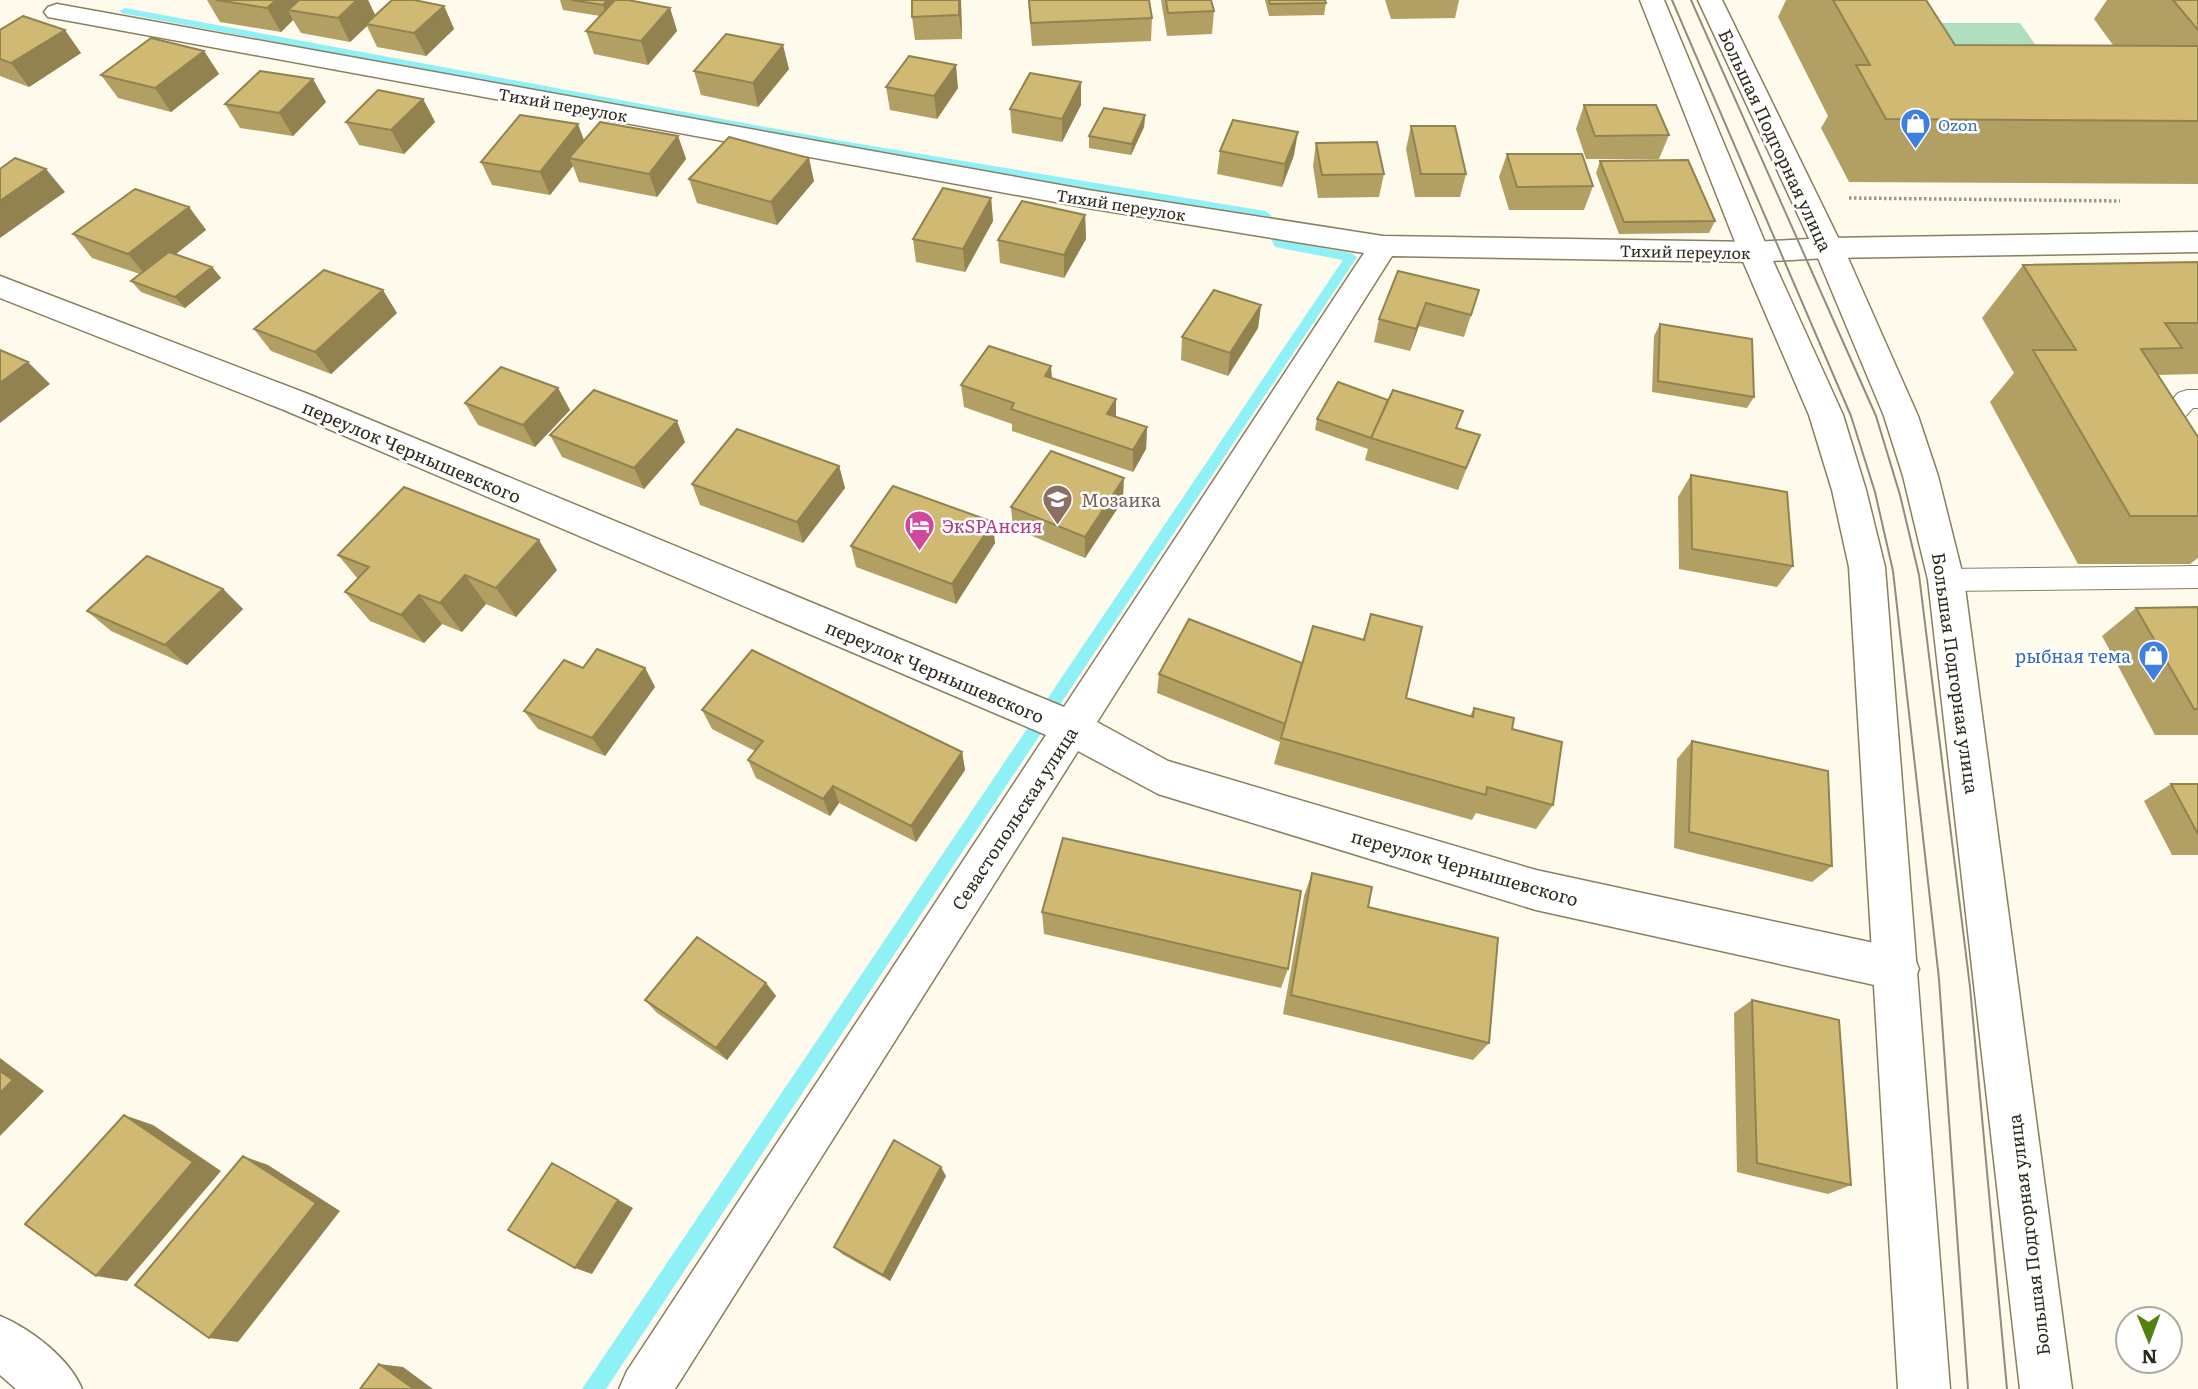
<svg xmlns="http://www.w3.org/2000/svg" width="2198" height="1389" viewBox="0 0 2198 1389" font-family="Literata,serif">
  <rect width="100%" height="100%" fill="#fefaec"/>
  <path fill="#afdec0" d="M1935 23H2020L2052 68H1964Z"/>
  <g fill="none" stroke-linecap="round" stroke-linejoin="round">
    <path fill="#8ff1f6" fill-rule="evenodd" d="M125 8 836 140 1265 211 1271 215 1284 241 1351 253 1357 257 606 1389H582L1343 260 1275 247 1261 218 836 147 121 13 120 11Z"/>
    <defs>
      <path id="service" d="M2187 390H2198V408H2193L2175 428 2198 463V494L2189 491 2148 427 2178 393Z
        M2198 566V588L1946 591 1936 588 1932 580 1936 572 1946 569Z"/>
      <path id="minor" d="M57 4 1088 190 1383 236 1754 242 1827 238 2198 232V252L1827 258 1754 262 1392 256 1097 722 1168 761 1536 870 1897 948 1913 954 1919 969 1913 984 1897 990 1536 910 1158 794 1078 751 675 1389H619L627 1371 1046 735 284 410 0 298V276L308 394 1064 707 1364 253 1088 208 48 17 44 12 48 7Z
        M0 1316C31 1329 69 1358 82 1389H16L0 1375Z"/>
      <path id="secondary" d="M1640 0H1664L1769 252 1843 415 1866 490 1885 567 1950 1389H1898L1849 567 1832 490 1809 415 1739 252Z
        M1698 0H1722L1848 258 1918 416 1938 476 1964 580 2072 1389H2020L1928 580 1903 476 1884 416 1818 258Z"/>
    </defs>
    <use href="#service" stroke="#897e5e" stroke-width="2"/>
    <use href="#minor" stroke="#897e5e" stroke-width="3"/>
    <use href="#secondary" stroke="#897e5e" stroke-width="3"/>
    <path stroke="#9a9688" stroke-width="3.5" stroke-dasharray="2.5 2.5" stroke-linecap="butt" d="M1849 198 2120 201"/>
    <use href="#service" fill="#fff" fill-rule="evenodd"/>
    <use href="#minor" fill="#fff" fill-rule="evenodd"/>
    <use href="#secondary" fill="#fff" fill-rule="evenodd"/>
    <path stroke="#8f8b7d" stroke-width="2" d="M1672 0 1851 416 1875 492 1893 571 1939 979 1968 1389
      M1691 0 1876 416 1900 495 1919 575 1970 987 2007 1389"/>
  </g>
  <path fill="#b29f63" d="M207 0H368L375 15 444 6 454 29 426 56 377 47 367 26 350 42 301 33 293 20 281 32 220 22Z
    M560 0H628L670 8 677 31 648 65 594 54 586 31 600 16 563 10Z
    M961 0 962 39 915 40 912 17Z
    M1028 0H1149L1152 18 1151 41 1032 46Z
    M1161 0H1211L1214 11 1212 34 1167 36Z
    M1265 0H1325L1326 3 1324 15 1269 16Z
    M1385 0H1459L1455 18 1391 19Z
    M1786 0H1926L1955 45H2113L2094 19 2107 0H2198V184L1849 182 1821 128 1828 116 1778 17Z
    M0 30 81 53 29 87 0 76Z
    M204 51 219 74 171 112 118 98 101 75Z
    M789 69 758 107 701 95 694 71Z
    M886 87 958 88 937 119 890 110Z
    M423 99 435 122 404 154 359 145 346 122Z
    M326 102 293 136 240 128 225 104Z
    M1081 105 1062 142 1012 133 1010 109Z
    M1584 105 1669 135 1659 159H1586L1576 129Z
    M1145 115 1144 127 1131 155 1089 148V136Z
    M1411 126 1466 174 1460 197H1415L1406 149Z
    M678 136 686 159 657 197 579 182 573 166 550 195 492 185 481 162 584 141Z
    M1316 143 1384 174 1379 197 1318 198 1313 166Z
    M1220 151 1294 155 1282 187 1217 174Z
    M1507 154 1593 186 1584 210H1509L1499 177Z
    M1600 161 1715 221 1709 233 1619 234 1596 173Z
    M689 179 814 181 777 225 697 203Z
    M991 198 993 221 965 272 916 262 913 239Z
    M189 207 206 230 176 254 212 267 221 278 185 308 141 292 131 281 140 274 92 258 73 234Z
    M1085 215 1086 239 1064 278 1000 263 998 240Z
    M2198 262V374L2157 375 2198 437V558L2190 564H2078L1990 402 2014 373 1982 318 2023 265Z
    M1398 271 1479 290 1464 337 1419 326 1410 351 1374 342 1379 319Z
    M1261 305 1258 328 1228 376 1181 360 1182 337Z
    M397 313 331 374 271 351 254 329Z
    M1660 324 1754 397 1747 408 1652 392 1654 336Z
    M1051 366 1052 378 1116 399V417L1147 427 1146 449 1133 472 1012 431V424L964 407 961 385Z
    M558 388 570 410 535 447 478 425 465 403Z
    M1317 419 1457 428 1480 435 1458 490 1365 460 1368 449 1315 430Z
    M550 435 685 442 644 489 562 457Z
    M839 466 845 488 803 543 700 505 692 484Z
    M1691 475 1793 566 1777 587 1679 569 1678 497Z
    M1123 500 1085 558 1013 528 1011 507Z
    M995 543 956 604 856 567 851 546Z
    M338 555 557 570 516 617 486 604 462 632 442 624 424 643 370 621 345 592 358 579Z
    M223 589 243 609 187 665 111 631 87 611Z
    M2198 607V735H2155L2102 636 2136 608Z
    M1371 614 1406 698 1470 716 1474 708 1512 729 1553 805 1536 829 1476 813 1472 820 1274 764 1280 742 1157 693 1159 674 1302 663 1363 639Z
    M583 668H645L655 687 605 756 538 729 524 711Z
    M702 710 962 752 965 770 916 842 839 803 830 816 756 778 748 760 755 751 712 729Z
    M1692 741 1832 866 1812 882 1674 848 1677 759Z
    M2171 784H2198V855H2172L2144 801Z
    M1312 873 1368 907 1489 1043 1473 1060 1283 1014 1304 896Z
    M1042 912 1288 969 1281 988 1044 934Z
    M766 983 776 996 727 1060 657 1013 645 1000Z
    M1752 1000 1851 1185 1828 1194 1737 1172 1734 1013Z
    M946 1176 890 1281 842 1254 834 1247Z"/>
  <path fill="#918250" d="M276 0H306L288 10 293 20 281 32 267 8Z
    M357 0H368L376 17 366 24 367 26 350 42 338 18Z
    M607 0H622L607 17 603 5Z
    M959 0H961L962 39 959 15Z
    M444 6 454 29 426 56 414 33Z
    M670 8 677 31 648 65 641 41Z
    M65 30 81 53 29 87 11 63Z
    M783 45 789 69 758 107 753 83Z
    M204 51 219 74 171 112 155 88Z
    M956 65 958 88 937 119 934 96Z
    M313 79 326 102 293 136 279 113Z
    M1081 82V105L1062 142V119Z
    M423 99 435 122 404 154 391 130Z
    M1145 115 1144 127 1131 155 1132 144Z
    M578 124 587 148 569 158 573 166 550 195 540 172Z
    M1298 132 1294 155 1282 187 1285 164Z
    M678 136 686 159 657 197 649 174Z
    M809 158 814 181 777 225 771 202Z
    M46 169 65 192 0 238V201Z
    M991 198 993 221 965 272 963 249Z
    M189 207 206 230 147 277 128 254Z
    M1085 215 1086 239 1064 278V255Z
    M212 267 221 278 185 308 175 297Z
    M383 290 397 313 331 374 315 352Z
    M1426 303 1419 326 1410 351 1416 329Z
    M1261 305 1258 328 1228 376 1230 353Z
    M28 362 50 384 0 423V383Z
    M1051 366 1052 389 1045 376Z
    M558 388 570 410 535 447 523 425Z
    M1116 399V421L1107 414Z
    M677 421 685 442 644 489 634 468Z
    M1147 427 1146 449 1133 472V450Z
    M839 466 845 488 803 543 797 522Z
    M1124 478 1123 500 1085 558V537Z
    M993 522 995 543 956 604 952 584Z
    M539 540 557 570 516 617 496 588Z
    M465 575 486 604 462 632 440 603Z
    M223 589 243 609 187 665 165 645Z
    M419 595 442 624 424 643 401 615Z
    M645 668 655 687 605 756 592 738Z
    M962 752 965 770 916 842 911 826Z
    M833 786 839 803 830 816 823 799Z
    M766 983 776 996 727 1060 716 1048Z
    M0 1058 44 1091 0 1136Z
    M124 1115 153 1125 221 1171 127 1281 96 1276Z
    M243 1156 268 1165 340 1211 238 1342 209 1338Z
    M552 1163 633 1208 592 1274 575 1268Z
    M941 1167 946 1176 890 1281 883 1275Z
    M379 1364 403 1367 433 1389H414Z"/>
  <path fill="#cfb973" stroke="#918250" stroke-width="2" d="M216 0H276L267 8Z
    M299 0H357L338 18 288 10Z
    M392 0H414L444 6 414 33 366 24Z
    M571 0H607L603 5Z
    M615 0H628L670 8 641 41 586 31Z
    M912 0H959V15L912 17Z
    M1029 0H1149L1152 18 1031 23Z
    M1166 0H1211L1214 11 1168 13Z
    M1269 0H1325L1326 3 1270 4Z
    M1833 0H1926L1955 45 2198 46V121L1886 119 1856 65H1870Z
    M2173 0H2198V30Z
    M23 16 65 30 11 63 0 59V30Z
    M726 34 783 45 753 83 694 71Z
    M151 38 204 51 155 88 101 75Z
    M909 56 956 65 934 96 886 87Z
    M260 71 313 79 279 113 225 104Z
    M1030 73 1081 82 1062 119 1010 109Z
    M378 90 423 99 391 130 346 122Z
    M1584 105H1656L1669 135 1595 136Z
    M1104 108 1145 115 1132 144 1089 136Z
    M520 115 578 124 540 172 481 162Z
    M1233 120 1298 132 1285 164 1220 151Z
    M600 122 678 136 649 174 569 158Z
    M1411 126H1455L1466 174H1421Z
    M729 137 809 158 771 202 689 179Z
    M1377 142 1384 174 1322 175 1316 143Z
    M1507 154H1582L1593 186 1517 187Z
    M15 158 46 169 0 201V169Z
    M1688 160 1715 221 1624 222 1600 161Z
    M943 188 991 198 963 249 913 239Z
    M135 189 189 207 128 254 73 234Z
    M1022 201 1085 215 1064 255 998 240Z
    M169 252 212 267 175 297 131 281Z
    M2198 262V323H2165L2182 348 2141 349 2198 437V516H2130L2033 350H2076L2023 265Z
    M324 270 383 290 315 352 254 329Z
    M1398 271 1479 290 1471 315 1426 303 1416 329 1379 319Z
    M1214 290 1261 305 1230 353 1182 337Z
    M1660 324 1752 339 1754 397 1658 381Z
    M989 346 1051 366 1045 376 1116 399 1107 414 1147 427 1133 450 1011 409 1014 403 961 385Z
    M0 350 28 362 0 383Z
    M501 367 558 388 523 425 465 403Z
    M1338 382 1388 400 1371 438 1317 419Z
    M594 390 677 421 634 468 550 435Z
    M1393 390 1463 411 1456 428 1480 435 1466 468 1371 438Z
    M737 429 839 466 797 522 692 484Z
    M1051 451 1124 478 1085 537 1011 507Z
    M1691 475 1787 492 1793 566 1692 549Z
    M893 486 993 522 952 584 851 546Z
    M404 487 539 540 496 588 465 575 440 603 419 595 401 615 345 592 369 567 338 555Z
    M147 556 223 589 165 645 87 611Z
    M2198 607V709H2194L2136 608Z
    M1371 614 1422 627 1406 698 1473 717 1474 708 1514 718 1512 729 1562 742 1553 805 1487 787 1486 795 1281 738 1313 626 1364 640Z
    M1189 619 1302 663 1285 724 1159 674Z
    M597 649 645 668 592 738 524 711 564 660 583 668Z
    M752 650 962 752 911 826 833 786 823 799 748 760 763 741 702 710Z
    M1692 741 1828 771 1832 866 1689 832Z
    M2171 784H2198V834Z
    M1063 838 1301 891 1288 969 1042 912Z
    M1312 873 1372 887 1368 907 1498 938 1489 1043 1291 995Z
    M697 937 766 983 716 1048 645 1000Z
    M1752 1000 1839 1020 1851 1185 1757 1163Z
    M0 1071 13 1080 0 1093Z
    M124 1115 193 1162 96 1276 25 1224Z
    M894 1140 941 1167 883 1275 834 1247Z
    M243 1156 316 1203 209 1338 135 1285Z
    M552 1163 618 1200 575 1268 508 1230Z
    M379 1364 414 1389H360Z"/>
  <defs>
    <symbol id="shop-pin" viewBox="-11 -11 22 30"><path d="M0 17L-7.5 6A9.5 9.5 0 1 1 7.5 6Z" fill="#3f7fe0" stroke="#fff"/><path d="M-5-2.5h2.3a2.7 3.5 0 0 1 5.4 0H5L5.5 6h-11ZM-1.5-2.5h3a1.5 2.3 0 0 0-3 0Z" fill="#fff"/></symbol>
    <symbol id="school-pin" viewBox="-11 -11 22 30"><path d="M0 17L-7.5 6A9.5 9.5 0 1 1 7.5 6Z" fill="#8d6e63" stroke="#fff"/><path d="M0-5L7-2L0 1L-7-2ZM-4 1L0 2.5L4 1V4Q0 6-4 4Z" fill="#fff"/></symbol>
    <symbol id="hotel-pin" viewBox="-11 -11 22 30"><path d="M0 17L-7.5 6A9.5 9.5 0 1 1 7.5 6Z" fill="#d1479c" stroke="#fff"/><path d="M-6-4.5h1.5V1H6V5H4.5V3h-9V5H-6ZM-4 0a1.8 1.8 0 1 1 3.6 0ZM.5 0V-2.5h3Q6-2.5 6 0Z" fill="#fff"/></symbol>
  </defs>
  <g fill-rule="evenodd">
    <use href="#shop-pin" x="1898" y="106" width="35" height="47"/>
    <use href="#school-pin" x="1040" y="482" width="35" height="47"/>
    <use href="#hotel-pin" x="902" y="508" width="35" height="47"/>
    <use href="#shop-pin" x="2136" y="638" width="35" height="47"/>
  </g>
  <g text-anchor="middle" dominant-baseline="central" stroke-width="5" stroke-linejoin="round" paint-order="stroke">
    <g font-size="16" fill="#2d291b" stroke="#fff">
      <text transform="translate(563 104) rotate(10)">Тихий переулок</text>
      <text transform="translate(1121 204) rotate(9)">Тихий переулок</text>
      <text transform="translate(1685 251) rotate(1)">Тихий переулок</text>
    </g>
    <g font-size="16" fill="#366cbe" stroke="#fff" text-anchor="start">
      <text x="1938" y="124">Ozon</text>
    </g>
    <g font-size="18" fill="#2d291b" stroke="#fff">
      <text transform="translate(1776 140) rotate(65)">Большая Подгорная улица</text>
      <text transform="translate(412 451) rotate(23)">переулок Чернышевского</text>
      <text transform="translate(935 671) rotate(23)">переулок Чернышевского</text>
      <text transform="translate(1956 673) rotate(82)">Большая Подгорная улица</text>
      <text transform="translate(1014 818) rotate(-57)">Севастопольская улица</text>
      <text transform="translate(1465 867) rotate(16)">переулок Чернышевского</text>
      <text transform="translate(2028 1235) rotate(-97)">Большая Подгорная улица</text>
    </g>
    <g font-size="18" fill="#785e54" stroke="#fff" text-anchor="start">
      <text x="1081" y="499">Мозаика</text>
    </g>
    <g font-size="18" fill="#b23c85" stroke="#fff" text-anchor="start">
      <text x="942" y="525">ЭкSPAнсия</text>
    </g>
    <g font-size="18" fill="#366cbe" stroke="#fff" text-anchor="end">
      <text x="2131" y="655">рыбная тема</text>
    </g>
  </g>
  <g transform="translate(2149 1340) rotate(179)"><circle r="33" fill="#ffffff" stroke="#aba9a4" stroke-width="2"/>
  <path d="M0-5L12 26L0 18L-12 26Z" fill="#53810e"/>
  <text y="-10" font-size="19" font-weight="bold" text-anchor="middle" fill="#2d291b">N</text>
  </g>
</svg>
